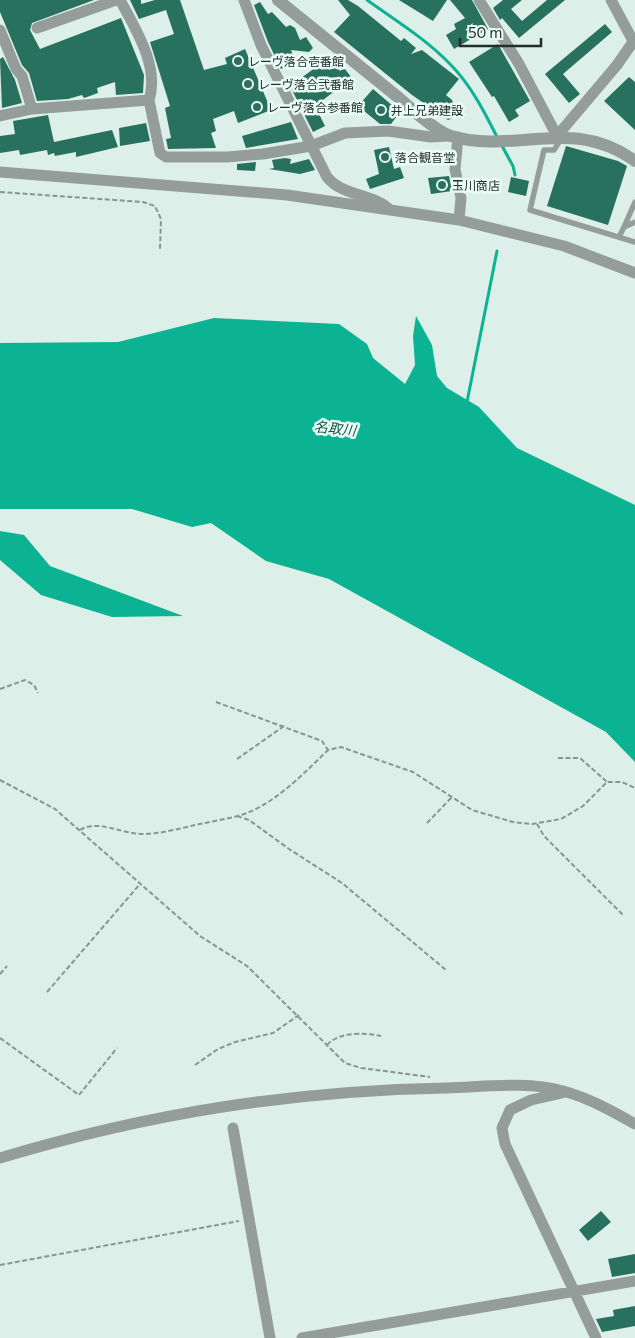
<svg xmlns="http://www.w3.org/2000/svg" width="635" height="1338" viewBox="0 0 635 1338" font-family="Commissioner,'Noto Sans JP',sans-serif">
  <rect width="100%" height="100%" fill="#dcefe8"/>
  <path fill="#0bb392" d="M416 316 432 345 437 376 447 388 479 407 517 448 635 505V762L606 732 329 579 266 561 211 523 192 527 132 509H0V343L118 342 214 318 339 324 367 344 373 358 405 384 415 365 413 336Z
    M0 531 24 535 50 566 183 616 112 617 41 595 0 560Z"/>
  <g fill="none" stroke-linecap="round" stroke-linejoin="round">
    <path stroke="#0bb392" stroke-width="3" d="M367 0C395 20 426 39 450 64 471 85 485 113 498 139
      M501 144 513 166 515 175
      M467 402 497 251"/>
  </g>
  <path fill="#28715e" d="M0 0H94L32 23 30 30 40 49 121 18 144 75 143 93 116 95 115 82 97 88 98 93 87 97 84 98 82 95 68 99 37 101 29 73 22 65 0 12Z
    M130 0H141V4L155 0H180L204 70 227 64 225 58 245 49 271 110 238 123 234 111 213 119 216 131 211 133 216 148 168 149 166 139 171 138 165 108 170 106 150 42 174 34 166 10 139 19Z
    M338 0H348L358 6 401 41 404 38 416 48 411 54 422 50 459 79 446 95 452 100 458 116 448 120 412 95 334 32 350 15Z
    M399 0H447L433 21Z
    M450 0H472L488 29 454 49 446 35 456 29 454 24 465 18Z
    M503 0H522L511 9 522 21 547 0H565L519 38 502 18 500 20 493 8Z
    M260 2 268 14 272 12 286 27 290 25 295 28 300 40 306 37 313 48 309 52 291 50 296 62 281 69 268 42 254 5Z
    M605 24 612 32 563 74 580 94 569 103 545 74Z
    M498 44 530 101 515 110 519 116 509 122 494 96 492 97 469 62Z
    M3 57 15 80 22 103 2 108 0 59Z
    M330 57 340 71 344 68 352 78 315 106 325 126 313 132 290 86Z
    M629 77 635 82V130L604 101Z
    M373 89 400 112 391 124H380L358 106Z
    M48 115 54 142 112 130 118 147 76 157V152L55 156 54 153 48 155 47 150 20 155 19 150 0 153V136L15 134 13 121Z
    M291 122 298 139 246 148 242 136Z
    M146 123 150 141 120 146 119 128Z
    M566 146 618 161 627 166 608 225 547 206Z
    M389 147 394 169 400 167 404 178 370 189 366 179 379 174 374 150Z
    M285 158 291 159 290 164 309 159 315 170 300 174 269 169 274 168 272 160Z
    M256 162 255 171 237 170V164Z
    M449 176 452 191 431 194 428 178Z
    M511 177 529 181 526 196 508 192Z
    M601 1211 611 1222 588 1241 579 1230Z
    M635 1254V1273L612 1277 608 1259Z
    M635 1306V1326L602 1332 596 1319 614 1316 613 1310Z"/>
  <g fill="none" stroke-linecap="round" stroke-linejoin="round">
    <path stroke="#899691" stroke-width="2" stroke-dasharray="5 2.5" stroke-linecap="butt" d="M0 192 143 202 155 206 161 219 160 249
      M0 689 25 680 34 685 38 693
      M216 702 322 741 328 750 341 747 413 772 472 810 513 822 532 824 561 819 583 806 607 782H622L635 788
      M558 758H580L607 782
      M237 759 284 726
      M0 780 55 809 200 936 247 966 345 1063 361 1068 430 1077
      M237 816 249 820 289 849 342 883 446 970
      M427 823 452 797
      M537 824 544 836 623 915
      M80 830C98 819 122 834 142 834 160 834 178 829 195 825 212 821 231 819 247 813 279 800 304 773 328 750
      M0 974 7 966
      M47 992 140 884
      M0 1038 79 1095 117 1048
      M327 1045C339 1031 366 1033 381 1036
      M195 1065 218 1049 235 1042 273 1033 299 1015
      M0 1265 239 1221"/>
    <path stroke="#959d9a" stroke-width="5.5" d="M561 139 554 150H544L530 210 635 242
      M624 227 635 202
      M619 237 624 227 635 222"/>
    <path stroke="#959d9a" stroke-width="11" d="M244 0 261 45 327 177C342 196 370 193 388 208
      M479 0 519 64 557 136 617 65 635 39
      M611 0 633 41
      M37 28 116 0
      M0 30 16 69 22 76 32 109
      M149 100 160 153 166 157H227L263 154 311 146 345 133 388 131 431 137 449 136
      M0 116 32 109 149 100C160 67 135 28 120 0
      M458 137 455 169 461 198 459 220
      M0 172 287 195 459 220 564 246 635 273
      M562 1093 531 1100 510 1110 502 1128 505 1144 596 1338
      M233 1128 270 1338
      M0 1158C150 1113 290 1091 446 1088 484 1087 526 1081 563 1091 589 1098 612 1111 635 1124
      M302 1338 635 1281"/>
    <path stroke="#959d9a" stroke-width="12" d="M278 0C319 33 359 66 399 98 412 109 435 131 451 136 514 155 572 115 635 161"/>
  </g>
  <g fill="#2d6e5d" stroke="#e9fcf6" stroke-width="2">
    <circle cx="238" cy="61" r="5"/>
    <circle cx="248" cy="84" r="5"/>
    <circle cx="257" cy="107" r="5"/>
    <circle cx="381" cy="110" r="5"/>
    <circle cx="385" cy="157" r="5"/>
    <circle cx="442" cy="185" r="5"/>
  </g>
  <g text-anchor="middle" dominant-baseline="central" stroke-width="5" stroke-linejoin="round" paint-order="stroke">
    <g font-size="12" fill="#252c29" stroke="#e9fcf6" text-anchor="start">
      <text x="248" y="61">レーヴ落合壱番館</text>
      <text x="258" y="84">レーヴ落合弐番館</text>
      <text x="267" y="107">レーヴ落合参番館</text>
      <text x="391" y="110">井上兄弟建設</text>
      <text x="395" y="157">落合観音堂</text>
      <text x="452" y="185">玉川商店</text>
    </g>
    <g font-size="14" font-style="italic" fill="#185143" stroke="#e9fcf6">
      <text transform="translate(335 428) rotate(6)">名取川</text>
    </g>
  </g>
  <path d="M460 38v8h81v-8" fill="none" stroke="#252c29" stroke-width="2.5"/>
  <text x="468" y="38" font-size="15" fill="#252c29" stroke="#e9fcf6" stroke-width="4" paint-order="stroke">50 m</text>
</svg>
